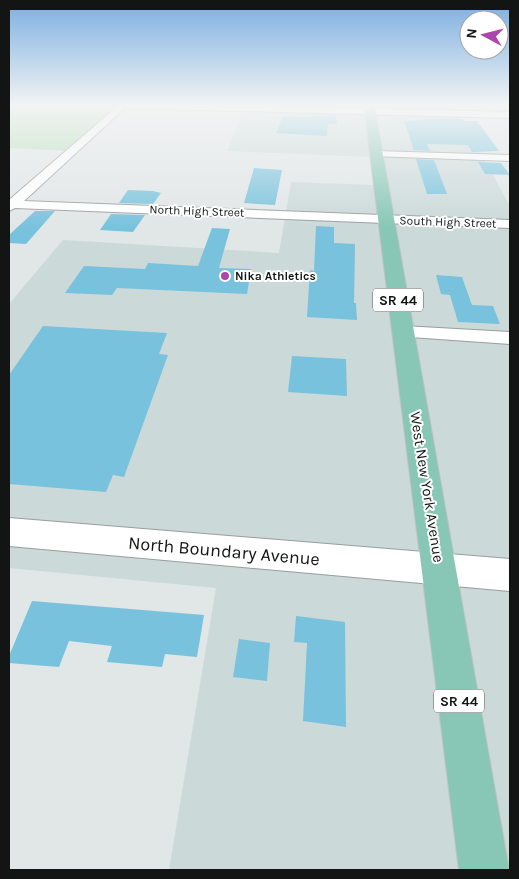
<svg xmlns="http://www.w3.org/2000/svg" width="519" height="879" viewBox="0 0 519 879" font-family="Karla,sans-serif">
  <rect width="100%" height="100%" fill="#e1e6e6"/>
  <path fill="#cbd9d9" d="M374 105H453L458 112 375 110Z
    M243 109 365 112 370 157 227 151Z
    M375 113 459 115 482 155 381 152Z
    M382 156 484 159 510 206V221L393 217Z
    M291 182 374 185 378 216 286 212Z
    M285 218 379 222 422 555 9 520V304L63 240 279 253Z
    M394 222 510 227V333L413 328Z
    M415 338 510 343V563L454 558Z
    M9 544 425 580 461 870H169L216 588 9 568Z
    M458 583 510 588V870H507Z"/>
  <path fill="#b1dcb0" d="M9 105H124L72 151 9 148Z"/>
  <path fill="#78c2dd" d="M418 105H454L456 109 419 108Z
    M311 115H336L337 124H328L327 136 276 133 283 116 311 117Z
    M424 118 463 119 464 121H477L499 151 472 152 468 145 427 144 430 151 414 150 404 121 425 120Z
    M416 159 434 160 447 194H427Z
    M478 162 501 163 510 175 485 174Z
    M254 168 282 170 275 205 244 203Z
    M128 190 153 191 161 193 153 204 119 203Z
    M35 211H55L26 244 9 243V235Z
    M111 214 145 215 133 232 100 230Z
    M316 226 334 227V243L355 244 354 303H356L357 320 307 317 310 270 314 271Z
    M212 228 230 229 219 268 251 269 247 294 117 288 112 295 65 293 84 266 145 269 148 263 198 266Z
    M436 275 462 277 472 305 493 306 500 324 458 322 450 295 441 294Z
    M43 326 167 333 159 354 168 355 124 477 113 475 106 492 9 484V375Z
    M292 356 346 359 347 396 288 392Z
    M32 601 204 615 197 657 165 654 162 667 107 662 112 646 69 641 59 667 9 663V656Z
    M296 616 345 622 346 727 303 721 307 643 294 642Z
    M239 639 270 643 267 681 233 677Z"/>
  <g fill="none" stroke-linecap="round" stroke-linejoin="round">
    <defs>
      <path id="minor" d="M119 105H128L24 201 510 220V228L15 208 9 211V200Z
        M376 151 510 155V161L372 156 371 154 372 152Z
        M403 326 510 332V344L396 336 394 332 396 328Z"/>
      <path id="tertiary" d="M119 105H228L510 112V118L124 108Z
        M9 518 510 559V591L9 546Z"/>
      <path id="primary" d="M364 105H374L509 870H459Z"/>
    </defs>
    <use href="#minor" stroke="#999d9d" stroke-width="2"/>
    <use href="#tertiary" stroke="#999d9d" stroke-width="2"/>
    <use href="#primary" stroke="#c2c2c2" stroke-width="2"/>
    <use href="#minor" fill="#fff" fill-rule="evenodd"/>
    <use href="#tertiary" fill="#fff" fill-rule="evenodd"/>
    <use href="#primary" fill="#88c7b5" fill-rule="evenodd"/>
  </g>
  <linearGradient id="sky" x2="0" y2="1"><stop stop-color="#7baee0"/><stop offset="0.46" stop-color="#f2f4f4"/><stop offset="1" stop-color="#f2f4f4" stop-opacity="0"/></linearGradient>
  <rect width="519" height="228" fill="url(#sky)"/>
  <circle fill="#ad46aa" stroke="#fff" stroke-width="2" cx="225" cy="276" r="5"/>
  <g text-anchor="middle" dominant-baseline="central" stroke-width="4" stroke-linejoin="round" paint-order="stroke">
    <g font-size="12" fill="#131515" stroke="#fff">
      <text transform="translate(197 211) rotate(2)">North High Street</text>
      <text transform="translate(448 222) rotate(2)">South High Street</text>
    </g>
    <g font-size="12" font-weight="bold" fill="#131515" stroke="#fff" text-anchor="start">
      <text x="235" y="276">Nika Athletics</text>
    </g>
    <g fill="#fff" stroke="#5a5b5b" stroke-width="1">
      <rect x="373" y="288.5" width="50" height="23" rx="4"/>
      <rect x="434" y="689.5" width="50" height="23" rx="4"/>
    </g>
    <g font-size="14" font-weight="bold" fill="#131515">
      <text x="398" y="300">SR 44</text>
      <text x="459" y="701">SR 44</text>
    </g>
    <g font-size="15" fill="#131515" stroke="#fff">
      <text transform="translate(427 487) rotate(81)">West New York Avenue</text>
    </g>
    <g font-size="18" fill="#131515" stroke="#fff">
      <text transform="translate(224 551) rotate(5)">North Boundary Avenue</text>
    </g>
  </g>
  <rect width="519" height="879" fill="none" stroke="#131515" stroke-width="20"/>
  <g transform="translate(484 35) rotate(277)"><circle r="24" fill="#ffffff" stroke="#a1a1a1"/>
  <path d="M0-4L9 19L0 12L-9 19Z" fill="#ad46aa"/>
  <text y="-8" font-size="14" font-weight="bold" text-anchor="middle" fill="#131515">N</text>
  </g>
</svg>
